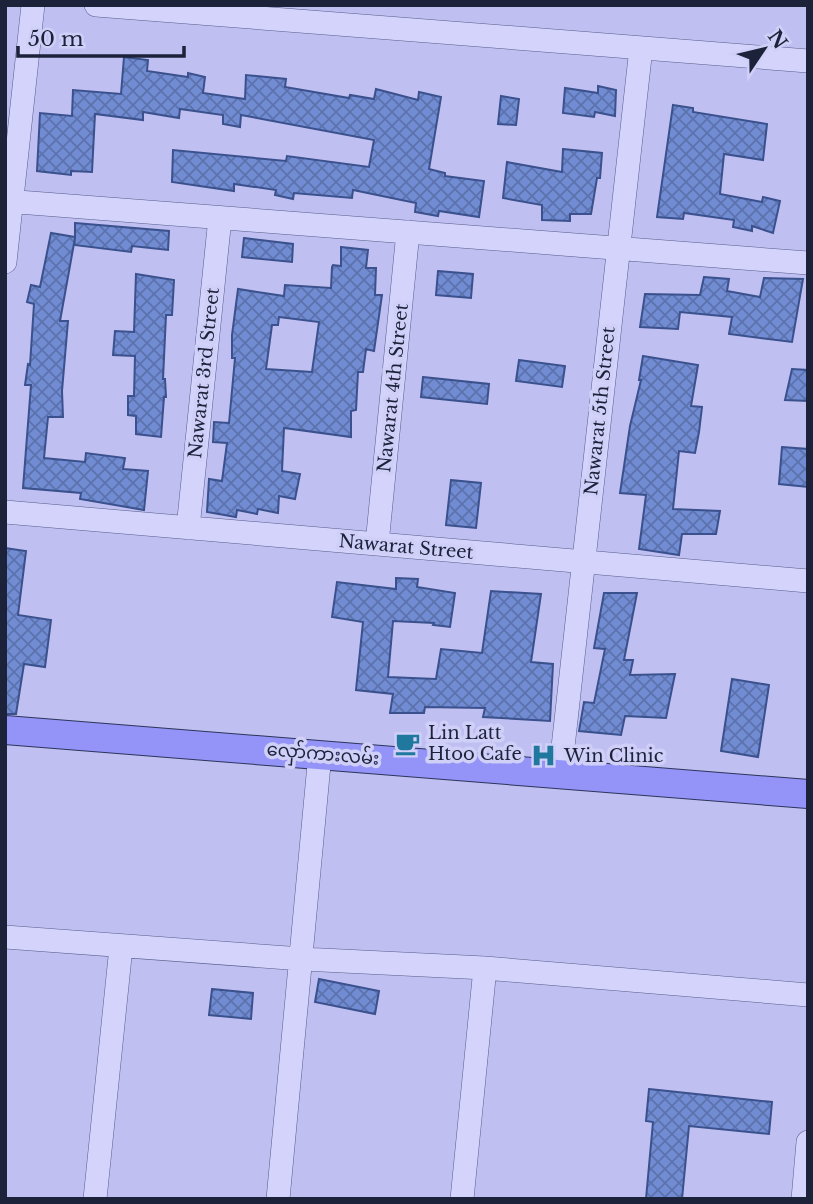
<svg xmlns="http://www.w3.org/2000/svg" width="813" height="1204" viewBox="0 0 813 1204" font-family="'Libre Baskerville','Noto Sans Myanmar',serif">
  <defs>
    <pattern id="building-cross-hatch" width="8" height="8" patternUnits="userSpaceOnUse" patternTransform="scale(1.75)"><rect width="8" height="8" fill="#718cd3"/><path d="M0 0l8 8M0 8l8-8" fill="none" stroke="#5c72ac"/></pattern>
  </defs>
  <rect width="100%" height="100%" fill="#c0bff1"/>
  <path fill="url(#building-cross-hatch)" stroke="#3a518d" stroke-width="2" fill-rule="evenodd" d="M124 57 148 60 147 71 188 77V73L205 77 203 93 245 99 246 75 286 79 285 87 349 98 350 95 374 99 376 89 418 100 419 92 441 97 429 169 445 173V176L484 181 479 217 439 211 438 216 415 212 416 203 353 190 352 198 294 193 293 199 275 195 276 190 234 184V191L172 182 173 150 286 161 287 156 369 167 374 140 241 115 240 127 223 124V115L180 109 179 118 143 112V120L95 114 92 172 71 171V175L37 171 40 113 72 116 73 90 121 94Z
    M598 86 616 90 615 116 595 112 594 117 563 113 565 88 598 93Z
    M501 96 519 99 516 125 498 124Z
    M673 105 693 108V112L767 124 763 160 724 154 720 194 762 202 763 197 780 201 773 233 752 226V231L733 227 734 220 684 213 683 219 657 217Z
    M563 149 602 153 600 178H597L591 214H570V221L542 220V205L503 198 507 162 562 172Z
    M75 223 169 231 168 250 132 246 131 252 74 245 75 238 60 321H68L62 391 63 417H48L44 458 85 462 86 453 125 458 123 469 148 471 144 510 80 499 81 493 23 488 31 385H25L28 364 30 365 34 304 27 302 31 285 40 287 51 233 75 237Z
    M244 238 293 244 292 262 242 257Z
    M341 247 368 250 366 268H376L375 295H382L374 351 366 349 363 372H358L356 410 351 411V437L284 428 282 471 300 474 295 499 279 496 278 513 258 509 257 514 237 510 236 517 207 512 209 479 222 481 227 443 213 442 214 422 229 423 235 358H232V335L238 289 284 296 285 285 331 288 332 267 333 265 341 266ZM279 317 319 322 312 372 266 369 272 325H278Z
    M438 271 473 274 471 298 436 295Z
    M136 274 174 280 172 315H166L163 379H165L166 397H164L161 437 136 434V416L128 415V396H134L135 356 113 355 115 331 134 332Z
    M704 277 729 279 727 291 760 297 764 278 803 279 792 342 729 334 732 317 680 312 678 329 640 327 645 294 700 295Z
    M643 356 698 365 691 406 702 407 699 432 695 453 679 451 673 509 720 511 716 534H682L679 555 639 549 646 495 620 493 630 426 641 380H639Z
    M519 360 565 366 562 387 516 381Z
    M792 369 808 370V401L785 400Z
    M423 377 489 384 487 404 421 397Z
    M782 447 808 449V487L779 484Z
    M451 480 481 483 476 528 446 525Z
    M5 548 26 551 18 615 51 620 45 667 24 664 16 714H5Z
    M396 578 418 579 417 587 455 593 450 627 433 625 434 623 393 621 388 677 436 679 441 649 482 653 491 591 541 594 531 662 553 664 550 721 483 717 485 708 425 707 424 713H390L393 694 356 690 363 622 332 617 337 582 396 589Z
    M604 593H637L624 660H633L630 675 675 674 666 718 625 716 621 735 579 731 584 702 594 703 605 649 594 648Z
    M732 679 769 685 758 757 721 751Z
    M319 979 379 991 375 1014 315 1002Z
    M212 989 253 993 251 1019 209 1015Z
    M649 1089 772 1102 769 1134 689 1126 682 1199H646L653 1122 646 1121Z"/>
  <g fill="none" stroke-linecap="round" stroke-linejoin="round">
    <defs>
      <path id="minor" d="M96 5 808 61
        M5 201 808 263
        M5 262 33 5
        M5 512 808 581
        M188 528 220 218
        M377 544 408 232
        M560 774 641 48
        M5 937 302 959 485 968 808 995
        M95 1199 121 947
        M278 1199 320 754
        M462 1199 485 968
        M803 1199 808 1142"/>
      <path id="major" d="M5 730 808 794"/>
    </defs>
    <use href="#minor" stroke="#565e8b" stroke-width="24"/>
    <use href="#major" stroke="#2b3559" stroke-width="30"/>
    <use href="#minor" stroke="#d3d3fb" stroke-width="23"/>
    <use href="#major" stroke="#9393f8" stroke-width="28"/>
  </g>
  <defs>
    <symbol id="cafe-bare" viewBox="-9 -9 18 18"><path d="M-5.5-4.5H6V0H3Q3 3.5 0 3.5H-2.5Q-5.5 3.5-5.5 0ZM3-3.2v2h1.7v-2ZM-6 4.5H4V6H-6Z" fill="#21789f" stroke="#d0cff8" stroke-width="2.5" paint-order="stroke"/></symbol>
    <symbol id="hospital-bare" viewBox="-9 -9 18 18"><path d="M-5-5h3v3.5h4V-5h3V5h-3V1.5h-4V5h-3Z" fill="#21789f" stroke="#d0cff8" stroke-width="2.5" paint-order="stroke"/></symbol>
  </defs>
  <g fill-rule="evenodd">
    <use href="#cafe-bare" x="390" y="726" width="35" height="35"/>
    <use href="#hospital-bare" x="526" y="738" width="35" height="35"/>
  </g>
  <g text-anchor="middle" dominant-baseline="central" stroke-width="7" stroke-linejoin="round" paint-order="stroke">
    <g font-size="18" fill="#1b223a" stroke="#d0cff8">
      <text transform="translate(204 373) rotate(-84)">Nawarat 3rd Street</text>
      <text transform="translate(393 388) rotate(-84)">Nawarat 4th Street</text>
      <text transform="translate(600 411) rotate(-84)">Nawarat 5th Street</text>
      <text transform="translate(406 547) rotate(5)">Nawarat Street</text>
      <text transform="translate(323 754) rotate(5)">လှော်ကားလမ်း</text>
    </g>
    <g font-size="18" fill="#1b223a" stroke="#d0cff8" text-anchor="start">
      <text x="428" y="733">Lin Latt<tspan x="428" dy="21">Htoo Cafe</tspan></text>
      <text x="564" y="756">Win Clinic</text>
    </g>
  </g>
  <rect width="813" height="1204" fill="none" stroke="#1b223a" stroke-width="14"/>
  <g transform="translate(764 49) rotate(55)" stroke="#d0cff8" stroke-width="5" paint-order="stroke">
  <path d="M0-5L12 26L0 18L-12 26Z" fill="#1b223a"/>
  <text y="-10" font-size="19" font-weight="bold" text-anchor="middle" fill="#1b223a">N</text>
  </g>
  <path d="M18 46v10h166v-10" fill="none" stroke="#1b223a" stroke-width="3.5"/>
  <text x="28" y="46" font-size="21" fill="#1b223a" stroke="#d0cff8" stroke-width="5" paint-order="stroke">50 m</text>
</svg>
